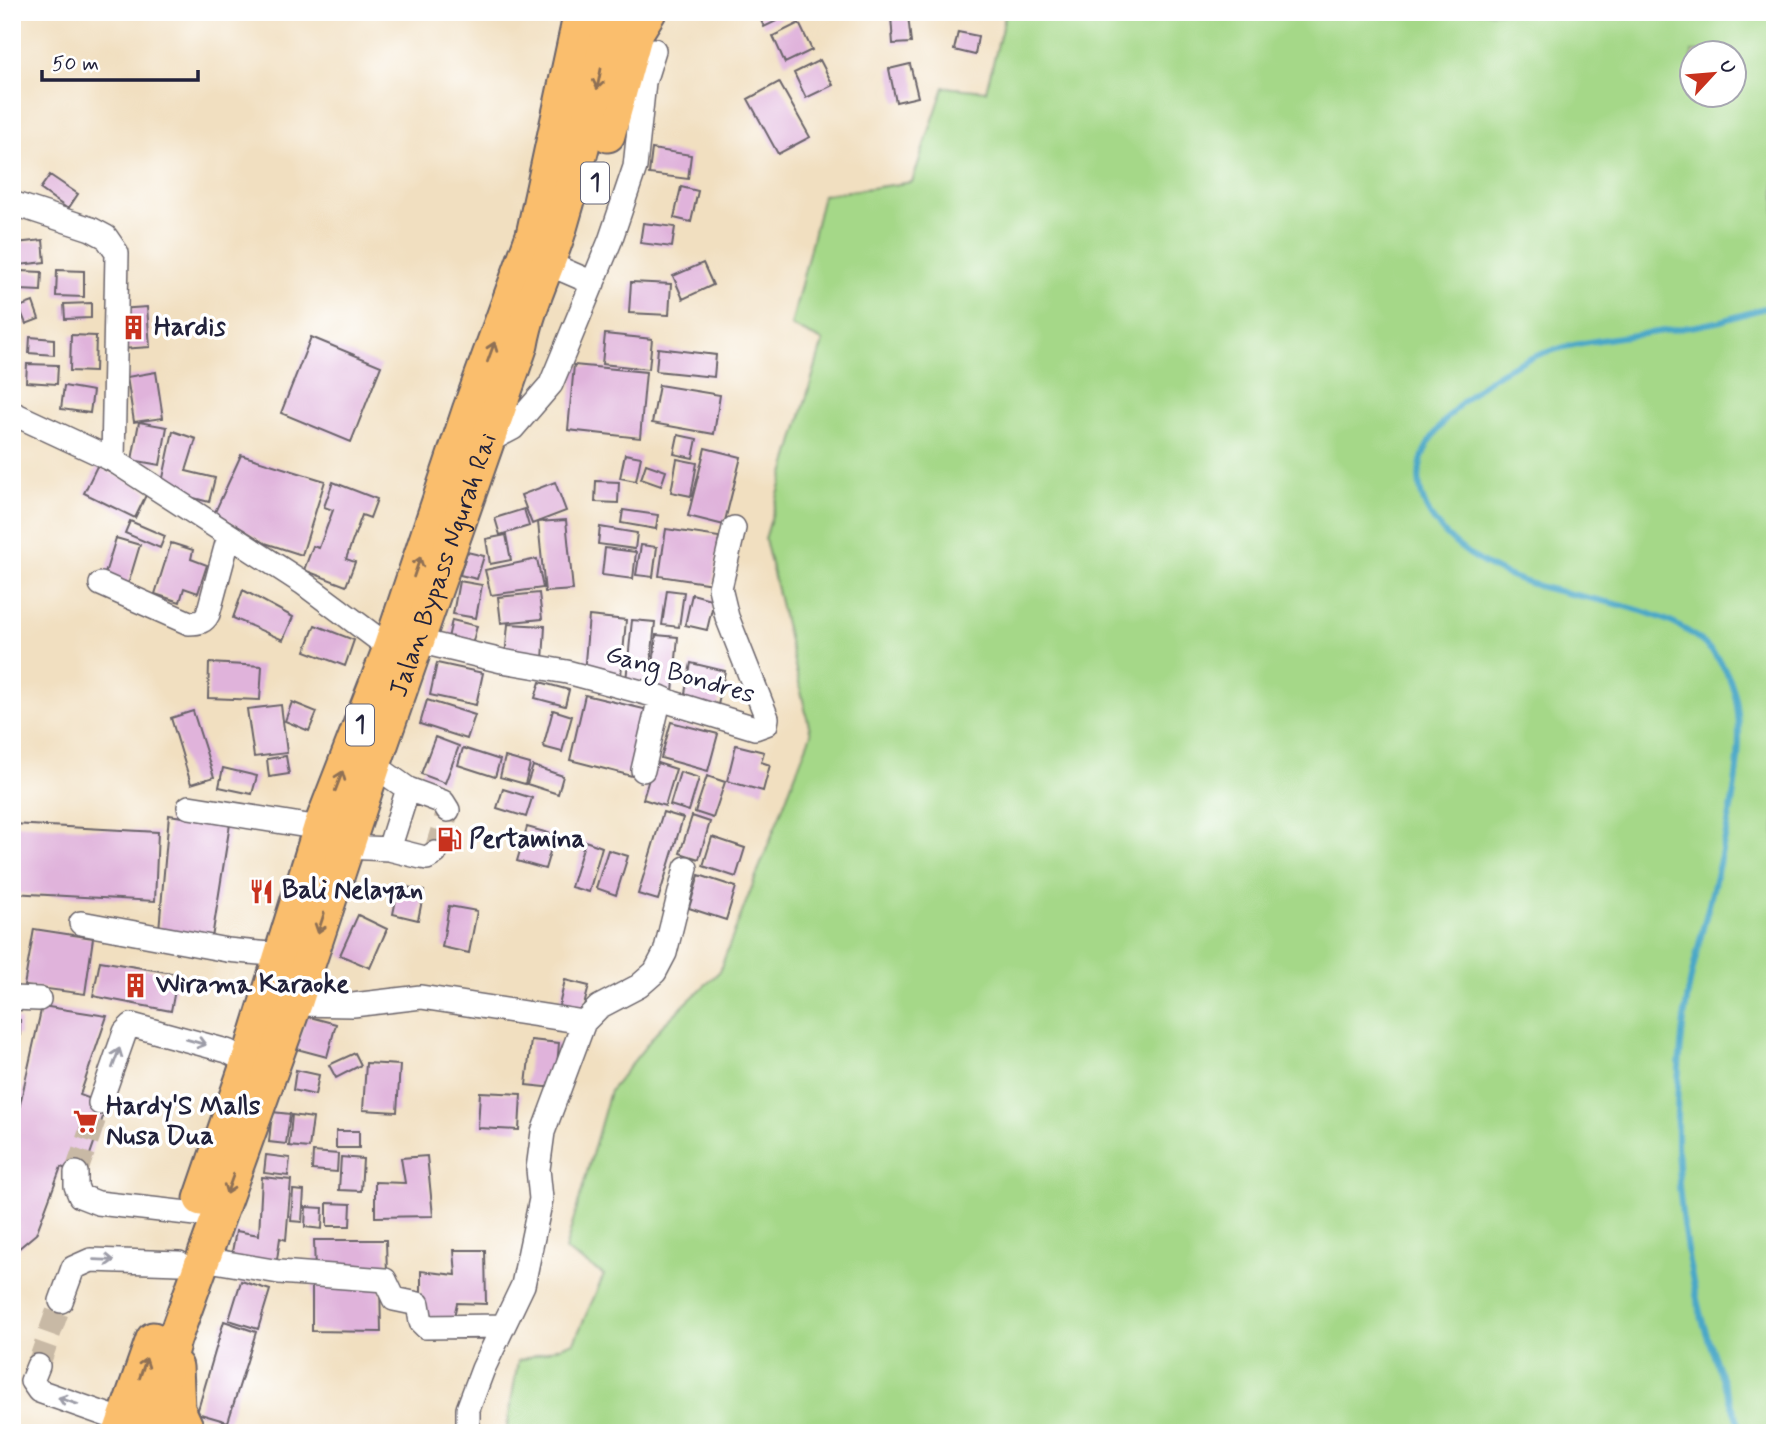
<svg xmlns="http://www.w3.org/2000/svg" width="1787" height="1445" viewBox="0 0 1787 1445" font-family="Mynerve,sans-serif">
  <rect width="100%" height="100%" fill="#fff"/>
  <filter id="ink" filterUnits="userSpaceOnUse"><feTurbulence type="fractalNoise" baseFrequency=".0143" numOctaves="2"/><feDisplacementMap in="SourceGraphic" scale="14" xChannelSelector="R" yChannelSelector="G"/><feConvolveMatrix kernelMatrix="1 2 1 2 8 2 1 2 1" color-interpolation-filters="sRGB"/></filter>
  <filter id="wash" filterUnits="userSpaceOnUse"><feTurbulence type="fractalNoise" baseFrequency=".00686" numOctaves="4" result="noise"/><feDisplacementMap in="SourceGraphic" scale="28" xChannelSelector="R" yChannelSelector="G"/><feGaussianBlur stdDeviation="1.57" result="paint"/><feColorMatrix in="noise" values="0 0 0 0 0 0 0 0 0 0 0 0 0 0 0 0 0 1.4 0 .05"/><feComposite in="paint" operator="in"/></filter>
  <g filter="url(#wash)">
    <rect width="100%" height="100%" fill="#f1dfc0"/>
    <path fill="#a5d888" stroke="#647d62" stroke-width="2" fill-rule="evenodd" d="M1006 12H1775V1433H506L518 1361 574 1342 604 1275 565 1250 610 1091 661 1027 719 972 811 734 765 539 823 341 791 326 823 195 912 182 944 87 986 91ZM1692 52H1734V94H1692Z"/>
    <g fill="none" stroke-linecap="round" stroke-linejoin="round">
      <path stroke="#48a7c7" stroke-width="6" d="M1742 1433C1728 1393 1711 1353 1700 1312 1673 1208 1670 1094 1689 988 1704 908 1755 769 1734 691 1710 609 1610 606 1542 587 1502 576 1460 555 1435 522 1422 505 1416 483 1421 462 1425 444 1438 428 1450 415 1525 329 1622 344 1721 321 1739 316 1757 310 1775 305"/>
    </g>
    <g id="blocks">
      <path fill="#e0b3db" d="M757 12H795L764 27Z
        M908 15 911 43 893 44 891 16Z
        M799 23 812 50 785 63 773 36Z
        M958 32 978 36 975 55 954 50Z
        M820 60 833 85 806 98 794 73Z
        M910 64 918 97 896 102 889 69Z
        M779 82 810 137 778 154 748 99Z
        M652 149 691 155 688 179 649 174Z
        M50 175 78 194 68 209 40 189Z
        M681 187 698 191 691 222 674 218Z
        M643 223 675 227 672 247 640 243Z
        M43 240 45 262 19 265 16 243Z
        M703 263 713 285 683 299 673 276Z
        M57 270 84 271V297L56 296Z
        M21 271 42 272 41 291 20 290Z
        M631 282 671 284 669 315 629 313Z
        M33 302 39 319 26 324 19 307Z
        M91 303V318L65 319 64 304Z
        M147 307 150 347 121 349 118 309Z
        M605 334 652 339 649 369 602 364Z
        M71 335 96 336 95 372 70 371Z
        M30 337 54 339V355L29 353Z
        M311 337 381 366 351 442 281 413Z
        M658 348 716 355 714 377 656 371Z
        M27 364 58 365 57 384 26 382Z
        M574 365 646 372 640 438 568 430Z
        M156 372 163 418 134 422 127 377Z
        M659 385 720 395 714 434 652 423Z
        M64 386 93 391 90 413 61 409Z
        M139 422 167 427 160 465 132 460Z
        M173 431 196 439 186 471 215 478 209 502 171 492 163 478Z
        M678 435 697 439 693 458 674 454Z
        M705 448 741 457 724 525 688 516Z
        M625 454 641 457 636 481 620 478Z
        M241 455 325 481 302 555 265 543 215 512Z
        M677 459 697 463 691 496 671 492Z
        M646 464 666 471 661 486 641 479Z
        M97 466 148 491 135 518 84 493Z
        M596 481 619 482 618 503 595 502Z
        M333 482 377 499 370 518 362 515 346 559 355 562 346 586 304 570 313 546 319 548 333 510 324 507Z
        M555 482 566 511 532 524 521 495Z
        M524 509 529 526 500 535 495 518Z
        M623 510 658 515 656 529 621 523Z
        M566 520 573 590 545 592 538 522Z
        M130 521 165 536 160 548 125 533Z
        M600 527 637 533 635 549 598 544Z
        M666 529 719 537 713 584 659 576Z
        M506 535 511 560 490 564 486 539Z
        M116 538 140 545 127 588 103 580Z
        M171 543 193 550 191 559 207 565 198 593 184 588 180 602 155 594Z
        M641 545 657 547 653 577 636 575Z
        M605 548 636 552 633 579 602 575Z
        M467 552 484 556 477 579 460 575Z
        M537 559 543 588 491 595 485 570Z
        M459 581 482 585 476 618 453 614Z
        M243 590 293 617 283 640 233 618Z
        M667 590 684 592 679 627 662 625Z
        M539 593 542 619 501 623 498 597Z
        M692 594 714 600 707 630 685 625Z
        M589 616 626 620 621 676 584 673Z
        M452 620 477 626 471 649 447 643Z
        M632 620 655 622 649 683 626 681Z
        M508 624 545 626 543 661 505 658Z
        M315 625 354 640 345 666 305 651Z
        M656 635 678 637 673 692 651 690Z
        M209 663 262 666 260 700 208 698Z
        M437 663 483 673 476 705 430 695Z
        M691 663 725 671 717 710 683 703Z
        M540 682 569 690 565 706 535 698Z
        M585 695 648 710 632 776 570 760Z
        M427 700 475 715 467 739 420 724Z
        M292 702 317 712 309 731 285 721Z
        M281 705 287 753 254 757 247 709Z
        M553 710 572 716 562 752 543 747Z
        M193 711 214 777 191 784 171 718Z
        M671 722 718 734 708 771 661 758Z
        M435 737 459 746 445 783 421 774Z
        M736 745 764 752 761 762 770 765 763 791 727 781Z
        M463 748 500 760 495 777 458 765Z
        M286 756 289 774 269 777 267 759Z
        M505 757 530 764 525 784 500 777Z
        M654 762 676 769 665 806 643 799Z
        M533 766 563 776 558 794 527 784Z
        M223 768 257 776 252 794 219 787Z
        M680 772 699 778 689 811 670 805Z
        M707 776 725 782 713 818 695 812Z
        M503 789 532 798 526 817 497 808Z
        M663 812 683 818 658 900 638 894Z
        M169 815 230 824 212 938 159 930Z
        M692 816 710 822 699 859 680 853Z
        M12 824 158 832 155 901 12 893Z
        M527 827 555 835 545 869 517 861Z
        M712 837 745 848 736 877 703 866Z
        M585 841 602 847 589 892 571 887Z
        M608 850 628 856 616 895 596 888Z
        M699 875 736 887 726 920 689 908Z
        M399 885 424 891 418 920 393 914Z
        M449 906 477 911 469 953 442 947Z
        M358 915 387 929 370 968 340 955Z
        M34 929 93 938 85 994 24 986Z
        M100 961 178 974 171 1011 93 996Z
        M565 980 589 986 581 1017 558 1010Z
        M42 1006 107 1016 80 1095 107 1105 83 1175 61 1167 36 1234 12 1254V1140Z
        M306 1016 336 1024 327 1057 297 1049Z
        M12 1019 20 1020V1035H12Z
        M531 1040 559 1043 555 1088 526 1085Z
        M355 1053 361 1065 336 1078 329 1065Z
        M366 1063 400 1065 397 1112 363 1110Z
        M296 1070 319 1075 315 1095 293 1090Z
        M480 1092 521 1094 519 1130 478 1128Z
        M272 1112 290 1114 286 1144 269 1142Z
        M292 1115 313 1118 309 1148 289 1146Z
        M336 1131H359V1148H336Z
        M313 1152 338 1154 337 1172 312 1170Z
        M266 1155 290 1158 288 1176 264 1173Z
        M427 1156 433 1216 375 1217V1182L405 1183 401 1158Z
        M341 1157 363 1159 361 1191 339 1190Z
        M262 1177 291 1180 286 1240 280 1238 276 1267 230 1262 236 1231 259 1235Z
        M293 1190 304 1191 302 1222 291 1221Z
        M327 1203 351 1204 350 1226H327Z
        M306 1207 323 1208 322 1229 305 1227Z
        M314 1240H386L387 1274 315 1272Z
        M454 1250H485L486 1304 457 1303 453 1321 421 1315V1271L456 1275Z
        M241 1281 270 1290 258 1329 229 1320Z
        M380 1283 381 1332 312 1331V1285Z
        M224 1321 256 1332 228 1422 197 1413Z"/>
    </g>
  </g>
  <g filter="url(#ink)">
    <use href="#blocks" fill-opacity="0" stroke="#6a646a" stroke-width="2"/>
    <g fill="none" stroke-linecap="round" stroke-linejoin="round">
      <path stroke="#c8b9a5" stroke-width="23" stroke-dasharray="23 11" stroke-linecap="butt" d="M435 853 448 810
        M76 1173 100 1103
        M38 1366 61 1301"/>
      <defs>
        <path id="minor" d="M12 203 91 229 106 237 117 253 113 460
          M546 266 563 270 593 283
          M12 413 113 460 303 583 390 648
          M487 442 513 428 551 384 610 241 635 167 644 82 654 50
          M101 584 189 623C199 623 204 622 208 614L229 536
          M418 641 502 661 567 672 660 697 673 703 755 728 766 724 767 718 727 617 720 588 734 528
          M374 765 408 789 443 802 448 810
          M643 770 660 697
          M189 807 320 828
          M346 847 389 849 421 857 427 858 435 853
          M389 849 408 789
          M81 923 227 950 281 955
          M12 998 39 999
          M295 1004 353 1005 421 997 584 1022
          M100 1103 125 1032 132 1025 227 1051 248 1062
          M76 1173V1186L80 1196 98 1203 196 1214
          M203 1259 279 1272 385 1280 394 1299 418 1304 421 1322 426 1327 502 1326
          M61 1301 73 1268 91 1260 179 1263
          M38 1366 32 1381 39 1391 124 1421
          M468 1433V1409L483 1369 523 1285 541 1199 538 1169 543 1132 584 1022 599 1007 639 986 655 972 665 953 686 868"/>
        <g id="highway">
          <path d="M608 135 636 33 649 12"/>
          <path d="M201 1199 248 1062 320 828 390 648 469 411 533 235 581 12"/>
          <path d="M176 1367 178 1409 189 1433"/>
          <path d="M120 1433 153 1339"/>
          <path id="s1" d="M148 1433 174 1340 295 1004 374 765 521 345C528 304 548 268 560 228 581 157 598 85 612 12"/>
        </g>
      </defs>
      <use href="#minor" stroke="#6a646a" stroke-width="26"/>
      <use href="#highway" stroke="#6a646a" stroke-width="37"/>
      <use href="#minor" stroke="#fff" stroke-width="23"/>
      <use href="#highway" stroke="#fabe6d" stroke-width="33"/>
    </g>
    <defs><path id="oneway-shaft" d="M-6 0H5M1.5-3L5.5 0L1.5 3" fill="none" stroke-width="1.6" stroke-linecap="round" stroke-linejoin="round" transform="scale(1.75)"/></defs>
    <g stroke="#8e7054">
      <use href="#oneway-shaft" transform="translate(599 79) rotate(101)"/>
      <use href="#oneway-shaft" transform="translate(491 352) rotate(-70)"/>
      <use href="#oneway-shaft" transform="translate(417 567) rotate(-71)"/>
      <use href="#oneway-shaft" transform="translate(339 781) rotate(-69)"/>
      <use href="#oneway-shaft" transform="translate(321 923) rotate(108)"/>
      <use href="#oneway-shaft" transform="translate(230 1184) rotate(110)"/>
      <use href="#oneway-shaft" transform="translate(143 1368) rotate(-71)"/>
    </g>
    <g stroke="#9c9ca7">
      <use href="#oneway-shaft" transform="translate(196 1042) rotate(16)"/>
      <use href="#oneway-shaft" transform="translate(116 1058) rotate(-70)"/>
      <use href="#oneway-shaft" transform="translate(104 1260) rotate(2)"/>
      <use href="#oneway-shaft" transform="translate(68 1401) rotate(-161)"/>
    </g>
  </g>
  <defs>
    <symbol id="building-bare" viewBox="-9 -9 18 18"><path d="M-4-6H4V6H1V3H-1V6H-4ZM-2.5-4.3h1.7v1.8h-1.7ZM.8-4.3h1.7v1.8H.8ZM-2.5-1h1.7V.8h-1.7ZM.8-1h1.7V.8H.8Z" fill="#c8321e" stroke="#fff" stroke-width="2.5" paint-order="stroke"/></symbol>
    <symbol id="fuel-bare" viewBox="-9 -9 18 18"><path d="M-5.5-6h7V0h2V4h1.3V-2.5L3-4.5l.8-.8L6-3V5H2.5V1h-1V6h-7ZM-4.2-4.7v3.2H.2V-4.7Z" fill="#c8321e" stroke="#fff" stroke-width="2.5" paint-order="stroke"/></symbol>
    <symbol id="restaurant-bare" viewBox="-9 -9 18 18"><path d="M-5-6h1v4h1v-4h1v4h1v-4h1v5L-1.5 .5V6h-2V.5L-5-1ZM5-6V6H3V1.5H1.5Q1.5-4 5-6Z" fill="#c8321e" stroke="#fff" stroke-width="2.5" paint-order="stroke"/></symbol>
    <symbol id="supermarket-bare" viewBox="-9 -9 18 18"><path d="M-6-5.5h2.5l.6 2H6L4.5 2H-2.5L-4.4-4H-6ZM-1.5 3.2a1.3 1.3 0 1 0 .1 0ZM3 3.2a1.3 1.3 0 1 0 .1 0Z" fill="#c8321e" stroke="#fff" stroke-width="2.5" paint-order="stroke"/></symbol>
  </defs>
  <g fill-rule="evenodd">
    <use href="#building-bare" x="116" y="310" width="35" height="35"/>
    <use href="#fuel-bare" x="432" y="822" width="35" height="35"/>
    <use href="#restaurant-bare" x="244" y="874" width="35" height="35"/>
    <use href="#building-bare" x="118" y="968" width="35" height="35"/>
    <use href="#supermarket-bare" x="68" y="1104" width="35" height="35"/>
  </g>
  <g text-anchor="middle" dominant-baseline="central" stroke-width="7" stroke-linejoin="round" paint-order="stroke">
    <g fill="#fff" stroke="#646476" stroke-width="2">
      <rect x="581" y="162.5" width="28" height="41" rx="5"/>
      <rect x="346" y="704.5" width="28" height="41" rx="5"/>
    </g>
    <g font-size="24" font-weight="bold" fill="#22223b">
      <text x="595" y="183">1</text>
      <text x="360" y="725">1</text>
    </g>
    <g font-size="26" font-weight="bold" fill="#22223b" stroke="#fff" text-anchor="start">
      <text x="154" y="328">Hardis</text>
      <text x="469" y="840">Pertamina</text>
      <text x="282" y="891">Bali Nelayan</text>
      <text x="156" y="985">Wirama Karaoke</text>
      <text x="106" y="1107">Hardy'S Malls<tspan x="106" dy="30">Nusa Dua</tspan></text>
    </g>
    <g font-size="26" fill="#22223b" stroke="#fff">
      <text stroke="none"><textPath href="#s1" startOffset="917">Jalan Bypass Ngurah Rai</textPath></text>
      <text transform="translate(680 675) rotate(16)">Gang Bondres</text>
    </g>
  </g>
  <rect width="1787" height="1445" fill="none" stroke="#fff" stroke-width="42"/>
  <g transform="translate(1713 74) rotate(64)"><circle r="33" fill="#ffffff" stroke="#a7a7b1" stroke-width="2"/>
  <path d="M0-5L12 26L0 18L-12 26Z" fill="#c8321e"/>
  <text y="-10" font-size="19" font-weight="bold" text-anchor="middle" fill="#22223b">U</text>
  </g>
  <path d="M42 70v10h156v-10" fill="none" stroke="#22223b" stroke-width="3.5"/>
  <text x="52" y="70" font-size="21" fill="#22223b" stroke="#ffffff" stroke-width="5" paint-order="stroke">50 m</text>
</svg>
